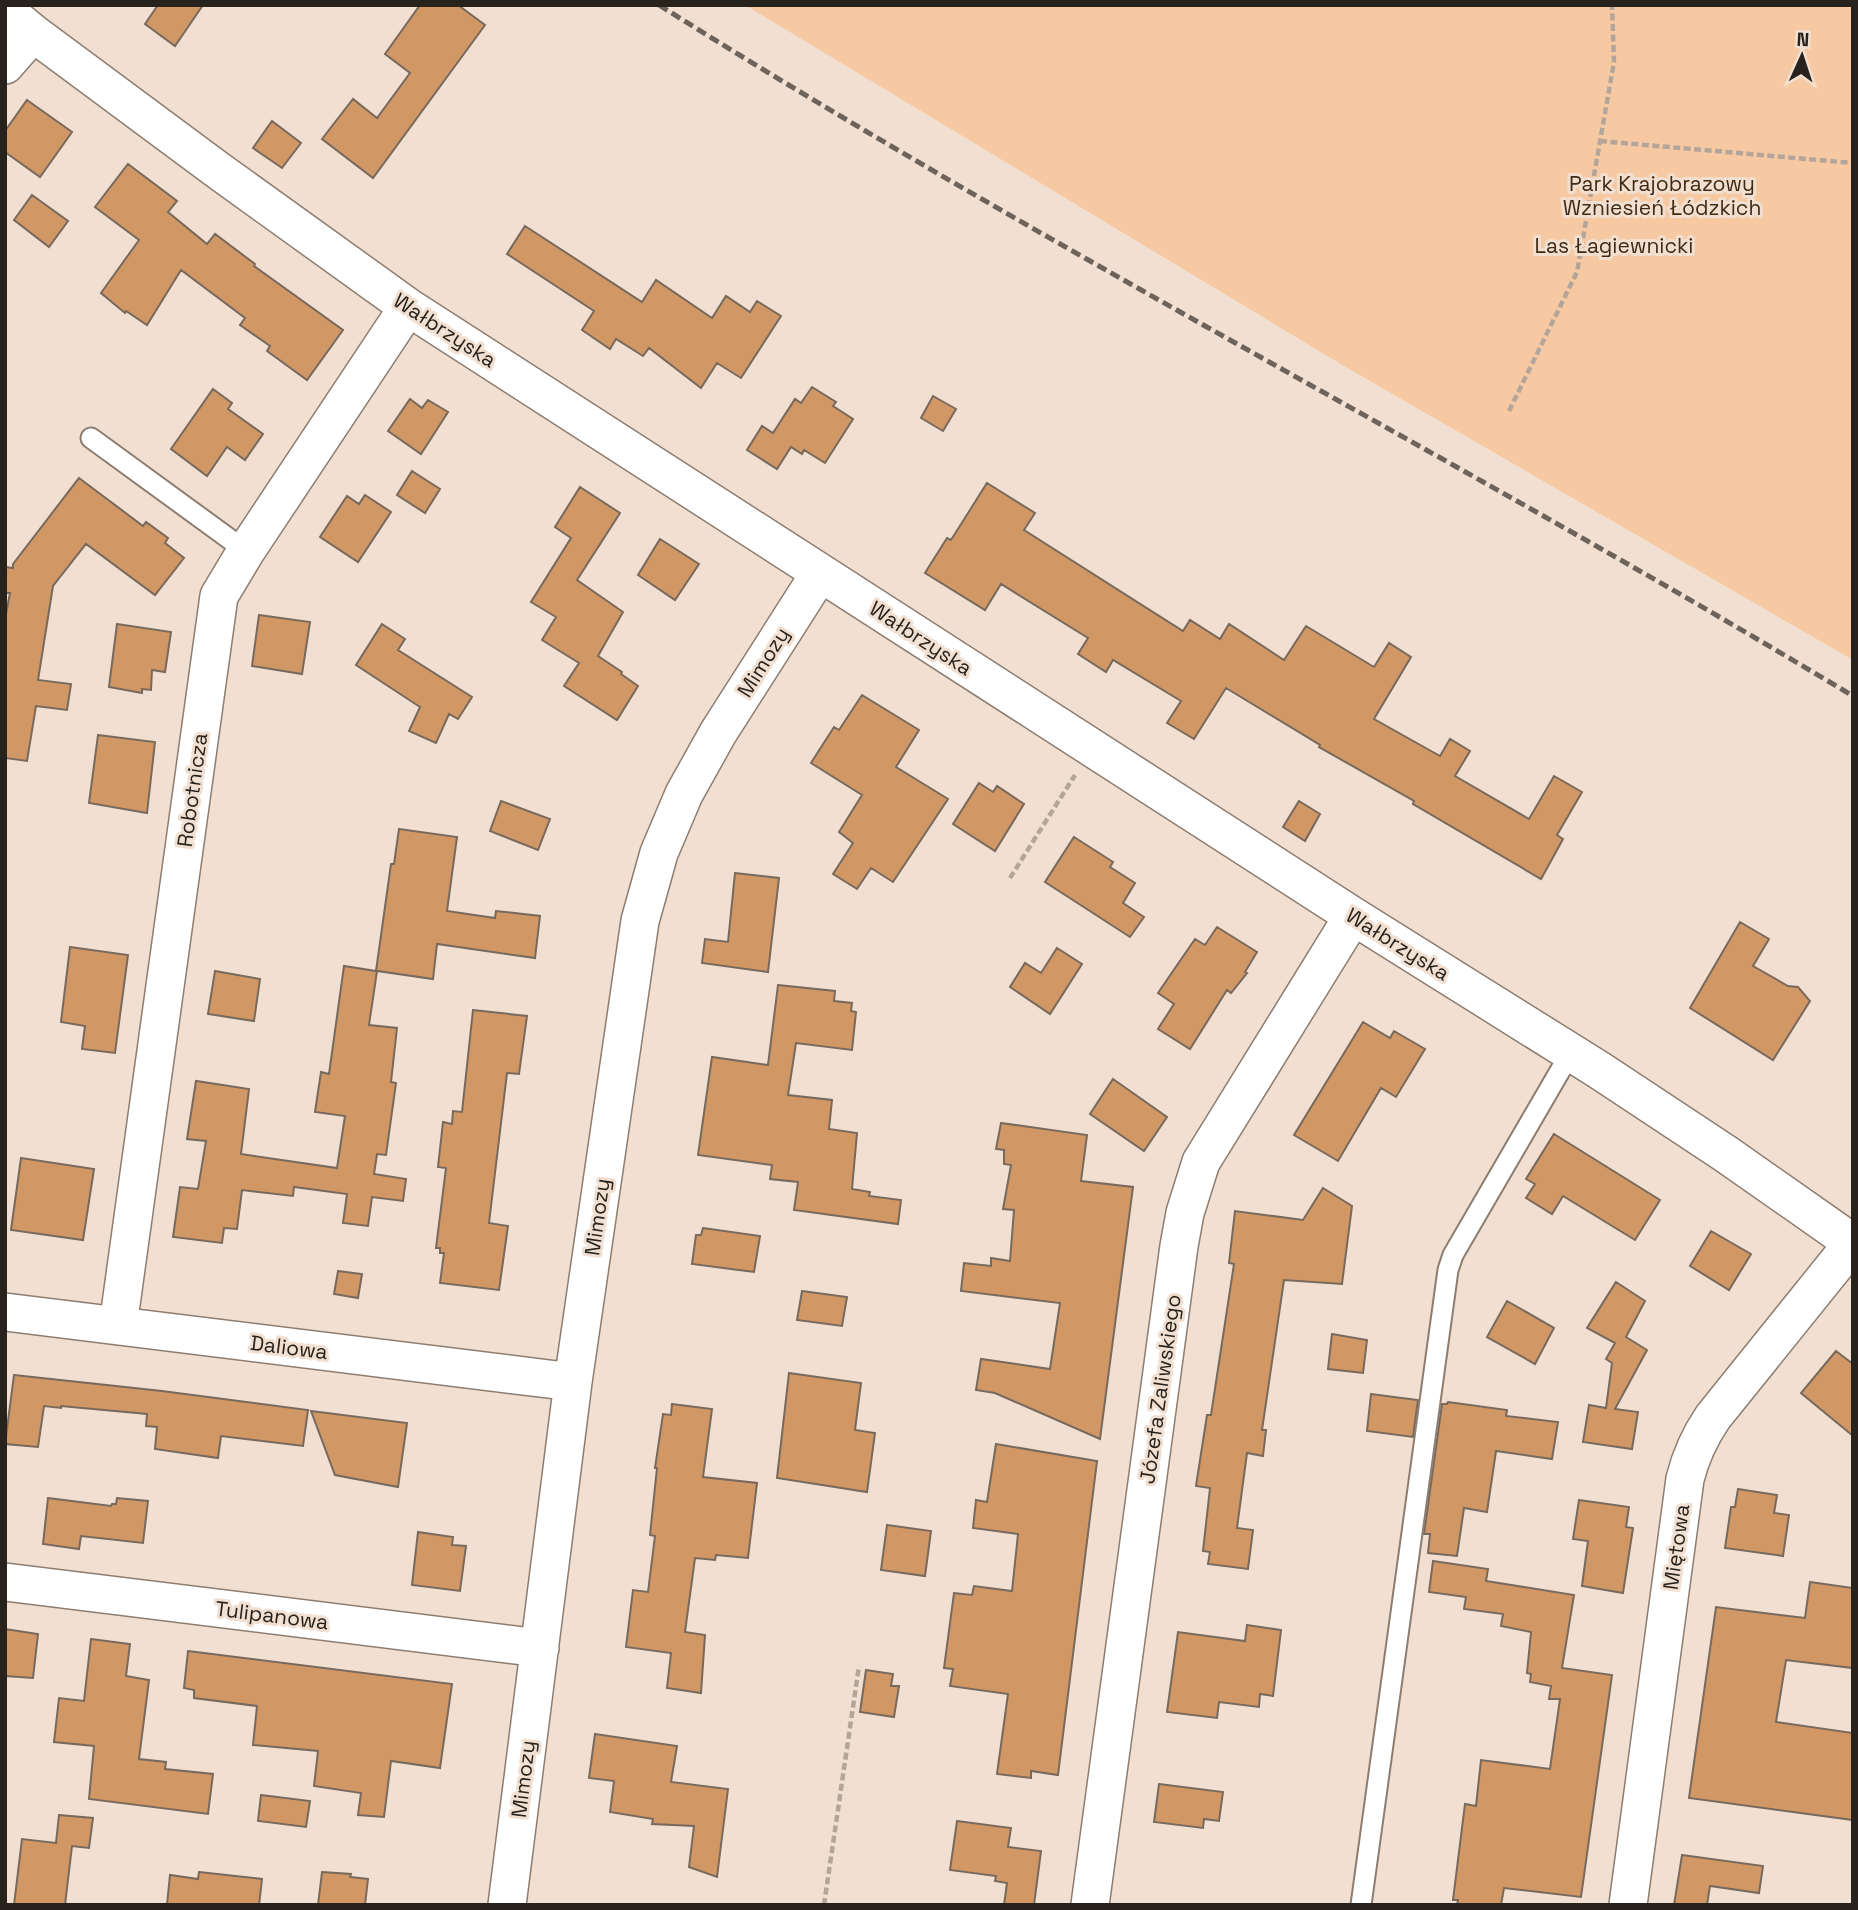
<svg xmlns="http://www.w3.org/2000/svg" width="1858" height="1910" viewBox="0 0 1858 1910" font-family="'Space Grotesk',sans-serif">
  <rect width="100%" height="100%" fill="#f1e0d2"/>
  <path fill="#f6c9a3" d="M745 5H1853V660L1344 366Z"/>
  <path fill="#d19866" stroke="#78695d" stroke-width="2" d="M158 5H203L175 46 145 24Z
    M420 5H458L485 25 373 178 322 139 353 99 377 118 410 73 385 54Z
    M27 100 72 132 40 177 5 152V131Z
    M272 121 301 143 282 168 253 148Z
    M128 164 177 201 168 212 207 244 215 234 255 264 254 266 343 330 307 380 267 351 270 346 240 325 245 318 181 270 147 325 126 311 125 313 101 293 139 240 95 207Z
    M32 195 68 221 49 247 14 220Z
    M525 226 642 302 656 280 712 318 726 296 750 312 757 301 781 316 741 378 717 363 701 388 649 348 643 356 616 339 610 349 582 330 594 311 507 254Z
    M812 387 836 402 833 406 853 419 825 463 804 450 802 454 791 447 777 469 747 450 762 426 773 433 795 399 801 403Z
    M213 389 232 403 228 409 263 434 245 460 227 447 207 476 171 449Z
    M933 396 956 409 943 431 921 418Z
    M410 399 422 408 428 400 448 412 421 454 388 431Z
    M412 471 440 489 425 513 397 495Z
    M79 478 143 526 146 522 168 538 165 543 184 558 155 595 86 544 53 586 38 680 71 684 67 710 36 706 27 761 5 758V619L10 593H5V567L13 568V564Z
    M987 483 1035 513 1024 530 1183 631 1190 620 1220 639 1229 624 1284 660 1306 626 1374 667 1389 643 1411 657 1374 719 1440 756 1450 739 1470 751 1455 776 1529 819 1554 776 1582 792 1557 835 1563 839 1541 879 1413 804 1414 801 1319 747 1320 745 1226 688 1194 739 1167 723 1181 701 1113 660 1106 672 1078 654 1088 638 1001 584 985 610 925 573 947 538 951 540Z
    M580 487 620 513 577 580 623 612 598 656 622 672 621 674 638 686 617 720 564 686 579 663 542 640 556 617 531 602 571 538 555 527Z
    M365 495 391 512 358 562 320 537 347 496 359 504Z
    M660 539 699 564 675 600 638 575Z
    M259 615 310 622 302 674 252 666Z
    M117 624 171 632 165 672 152 670 151 690 142 689V693L109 687Z
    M382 624 405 639 398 650 472 697 458 719 449 714 436 743 409 731 420 707 356 665Z
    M862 695 919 730 896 767 948 799 893 882 871 868 857 889 833 874 853 843 839 832 862 795 811 763 834 727 839 730Z
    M98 735 155 742 147 813 89 803Z
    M979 783 993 792 997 786 1024 804 995 851 953 824Z
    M501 801 550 819 538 850 490 831Z
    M1299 801 1320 814 1305 841 1283 827Z
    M399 829 457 837 447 911 495 918 496 911 540 916 535 958 437 944 433 979 377 971 369 1025 397 1028 391 1082 396 1083 386 1155 377 1154 374 1174 406 1179 403 1201 372 1197 368 1226 343 1223 347 1194 294 1187 293 1196 242 1190 237 1229 224 1228 222 1243 173 1237 180 1187 198 1189 206 1141 187 1139 196 1081 249 1089 241 1154 337 1168 345 1116 315 1112 321 1072 329 1074 344 966 376 971 391 864H394Z
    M1074 837 1113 862 1110 867 1135 883 1123 903 1144 917 1130 937 1045 882Z
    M735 873 779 878 768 972 702 963 705 939 728 942Z
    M1740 922 1769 939 1753 966 1788 986 1798 987 1810 1001 1773 1060 1690 1008Z
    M1217 927 1257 952 1245 972 1247 973 1231 993 1227 990 1190 1049 1158 1029 1174 1004 1158 993 1195 939 1205 945Z
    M70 947 128 955 115 1053 82 1049 85 1026 61 1022Z
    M1057 948 1082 964 1050 1014 1010 987 1025 963 1041 973Z
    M215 971 260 979 254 1021 208 1014Z
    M778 985 835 991 834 1001 852 1003 851 1011 856 1012 852 1050 796 1043 788 1095 832 1100 829 1129 857 1133 852 1189 870 1192 869 1196 901 1200 898 1224 794 1210 798 1182 770 1179 772 1165 698 1155 712 1057 768 1065Z
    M473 1010 527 1016 519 1074 507 1073 489 1223 508 1226 499 1290 440 1283 444 1253H440V1248H436L446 1168 438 1167 443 1122 452 1124 453 1111 462 1112Z
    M1363 1022 1390 1038 1394 1031 1425 1049 1396 1097 1381 1088 1338 1161 1294 1135Z
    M1113 1079 1167 1117 1144 1151 1090 1114Z
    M1001 1123 1087 1135 1081 1181 1133 1187 1100 1439 995 1393 976 1390 981 1359 1050 1369 1060 1303 961 1291 964 1263 991 1266V1258L1010 1261 1014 1210 1003 1209 1011 1165 1004 1164V1150L996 1149Z
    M1554 1134 1660 1200 1635 1240 1563 1196 1552 1214 1526 1198 1535 1184 1526 1179Z
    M21 1158 94 1169 83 1240 11 1230Z
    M1323 1188 1352 1206 1342 1284 1284 1280 1262 1430H1266L1263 1456 1247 1453 1237 1528 1253 1530 1248 1569 1208 1564 1210 1552 1203 1551 1210 1488 1196 1486 1207 1415H1211L1234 1264 1229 1263 1235 1211 1303 1220Z
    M703 1228 760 1236 754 1272 692 1264 696 1235H701Z
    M1711 1231 1751 1254 1729 1290 1690 1266Z
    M338 1271 362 1274 358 1298 334 1294Z
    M1616 1282 1645 1301 1626 1337 1647 1350 1615 1409 1638 1412 1632 1449 1583 1442 1589 1405 1606 1408 1612 1363 1606 1359 1615 1343 1587 1328Z
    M802 1291 847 1297 842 1326 797 1320Z
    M1507 1301 1554 1328 1535 1364 1487 1337Z
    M1332 1334 1367 1340 1363 1373 1328 1369Z
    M1836 1351 1853 1364V1436L1801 1393Z
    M789 1373 861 1383 855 1430 875 1433 867 1492 777 1478Z
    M14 1375 162 1391 308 1410 303 1446 221 1436 218 1458 155 1449 157 1427 146 1426 147 1414 61 1406V1408L44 1406 38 1447 5 1444Z
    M1371 1394 1418 1400 1413 1437 1367 1431Z
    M1448 1402 1507 1410 1506 1416 1558 1422 1552 1459 1496 1451 1487 1512 1464 1508 1457 1556 1428 1553 1430 1534H1424L1442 1404H1447Z
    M672 1404 712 1409 703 1477 757 1483 748 1558 716 1555 715 1560 695 1558 685 1632 705 1635 701 1693 667 1688 671 1653 626 1647 633 1590 648 1592 655 1536 650 1535 657 1468H655L663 1414 671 1415Z
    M311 1411 407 1423 398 1487 335 1475Z
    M996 1444 1097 1461 1058 1775 1031 1771V1778L997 1774 1008 1694 950 1686 953 1669 944 1668 954 1593 972 1595 974 1586 1012 1591 1018 1534 973 1528 976 1500 987 1502Z
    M1738 1489 1777 1495 1774 1513 1789 1515 1783 1556 1725 1548 1731 1507H1735Z
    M48 1498 111 1506 112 1504H116L117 1498 148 1501 143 1543 81 1536 79 1549 43 1544Z
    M1579 1500 1629 1507 1626 1527 1633 1528 1623 1593 1582 1586 1588 1541 1573 1539Z
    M887 1525 931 1531 925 1576 881 1570Z
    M418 1532 453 1537 452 1545 466 1546 460 1591 412 1585Z
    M1433 1561 1488 1569 1486 1581 1574 1595 1562 1668 1612 1675 1581 1897 1504 1888 1501 1905H1457L1458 1900H1453L1465 1804 1476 1806 1481 1760 1550 1769 1560 1699H1549L1551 1686 1530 1682 1531 1674 1527 1673 1531 1632 1501 1626 1503 1614 1464 1609 1466 1597 1429 1592Z
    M1810 1582 1853 1588V1668L1786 1660 1776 1722 1853 1733V1820L1689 1798 1716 1607 1805 1618Z
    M1247 1625 1281 1630 1273 1696 1260 1694 1259 1707 1219 1702 1217 1718 1167 1712 1178 1632 1245 1641Z
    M5 1629 38 1634 33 1678 5 1676Z
    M91 1639 130 1644 126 1676 149 1680 139 1759 166 1762 165 1769 213 1774 208 1814 89 1799 94 1746 54 1742 59 1698 84 1701Z
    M188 1651 452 1684 440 1768 391 1761 384 1817 358 1815 361 1793 314 1786 318 1751 253 1745 257 1706 194 1698V1690L184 1688Z
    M866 1670 893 1674 891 1686H899L894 1717 860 1712Z
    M595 1734 677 1746 671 1782 728 1789 717 1877 689 1867 694 1826 652 1824 653 1819 610 1812 614 1781 589 1778Z
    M1159 1784 1223 1792 1219 1821 1204 1819 1203 1828 1154 1822Z
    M261 1795 310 1801 306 1827 258 1821Z
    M59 1815 93 1818 89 1848 72 1846 65 1905H14L22 1839 56 1843Z
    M957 1821 1011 1828 1008 1847 1041 1851 1034 1905H1004L1007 1883 995 1881 996 1876 950 1870Z
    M1682 1855 1763 1866 1759 1893 1710 1886 1707 1905H1674Z
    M199 1872 262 1879 259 1905H167L170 1875 198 1879Z
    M322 1872 351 1874 350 1877 368 1879 365 1905H318Z"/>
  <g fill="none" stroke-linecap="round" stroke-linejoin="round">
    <defs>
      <path id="lane" d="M91 438 246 551
        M1361 1905 1448 1270 1453 1255 1571 1052"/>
      <path id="street" d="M5 10 33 33 219 171 408 307 1353 916 1599 1070 1726 1154 1853 1243
        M5 65 33 33
        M5 1312 573 1382
        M118 1326 219 596 246 551 408 307
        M5 1582 540 1648
        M507 1905 573 1382 640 921 659 853 684 794 718 733 820 573
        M1090 1905 1179 1246 1185 1213 1201 1162 1353 916
        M1628 1905 1685 1479C1691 1455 1700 1436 1713 1417L1853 1243"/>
    </defs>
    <use href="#lane" stroke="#8d7d70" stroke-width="23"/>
    <use href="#street" stroke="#8d7d70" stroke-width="40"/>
    <path stroke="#b3a59a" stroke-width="4.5" stroke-dasharray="7 3.5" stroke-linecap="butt" d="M1600 141 1853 163
      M1509 411 1577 272 1614 62 1612 5
      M1010 878 1075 775
      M824 1905 859 1666"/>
    <use href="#lane" stroke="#fff" stroke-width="19"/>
    <use href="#street" stroke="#fff" stroke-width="37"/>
    <path stroke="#6d635b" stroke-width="5" stroke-dasharray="10 5" stroke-linecap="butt" d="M659 5C1048 250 1459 459 1853 696"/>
  </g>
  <g text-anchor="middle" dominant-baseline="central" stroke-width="6" stroke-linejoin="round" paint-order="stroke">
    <g font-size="21" fill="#412912" stroke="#f1e0d2">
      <text x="1662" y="183">Park Krajobrazowy<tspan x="1662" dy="24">Wzniesień Łódzkich</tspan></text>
      <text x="1614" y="245">Las Łagiewnicki</text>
    </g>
    <g font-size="21" fill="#28221d" stroke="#f1e0d2">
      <text transform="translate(445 330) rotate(33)">Wałbrzyska</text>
      <text transform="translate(921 638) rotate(33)">Wałbrzyska</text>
      <text transform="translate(763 662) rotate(-58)">Mimozy</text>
      <text transform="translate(192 790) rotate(-82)">Robotnicza</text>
      <text transform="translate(1398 944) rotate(32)">Wałbrzyska</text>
      <text transform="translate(597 1217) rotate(-82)">Mimozy</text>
      <text transform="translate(289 1347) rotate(7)">Daliowa</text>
      <text transform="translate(1160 1389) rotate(-82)">Józefa Zaliwskiego</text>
      <text transform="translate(1676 1547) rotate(-82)">Miętowa</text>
      <text transform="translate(272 1615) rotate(7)">Tulipanowa</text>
      <text transform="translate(523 1779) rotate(-83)">Mimozy</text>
    </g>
  </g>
  <rect width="1858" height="1910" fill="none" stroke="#28221d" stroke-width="14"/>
  <g transform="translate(1802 56) rotate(3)" stroke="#f1e0d2" stroke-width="5" paint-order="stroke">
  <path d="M0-5L12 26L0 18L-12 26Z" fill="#28221d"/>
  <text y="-10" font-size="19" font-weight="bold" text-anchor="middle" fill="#28221d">N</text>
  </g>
</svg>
